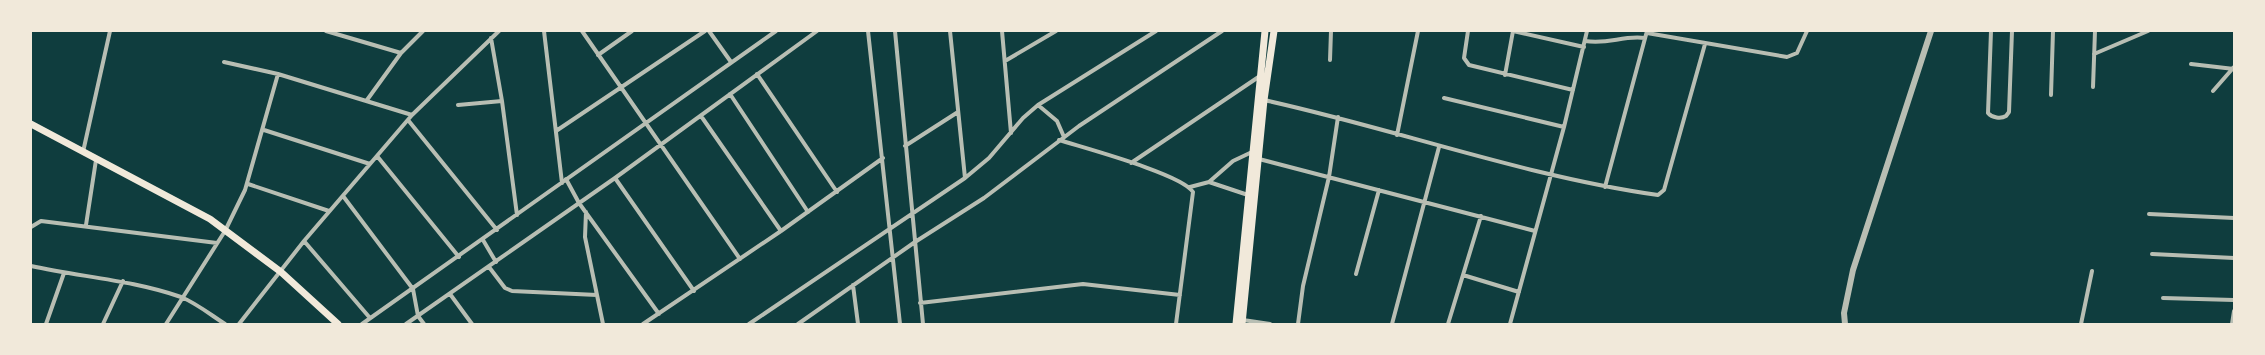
<svg xmlns="http://www.w3.org/2000/svg" width="2265" height="355" viewBox="0 0 2265 355" font-family="Quicksand,sans-serif">
  <rect width="100%" height="100%" fill="#0f3d3e"/>
  <g fill="none" stroke-linecap="round" stroke-linejoin="round">
    <path stroke="#b8beb3" stroke-width="4" d="M326 31 401 53
      M544 31 562 183
      M582 31 740 259
      M709 31 731 62
      M868 31 900 324
      M895 31 923 324
      M950 31 965 178
      M1002 31 1011 133
      M1468 31 1464 58 1469 65 1573 90
      M1991 31 1988 113C1992 118 2001 119 2006 116L2009 112 2012 31
      M1647 33 1787 57 1797 53 1807 31
      M491 38 502 101 517 215
      M1585 41C1609 45 1622 35 1645 38
      M2094 54 2148 31
      M598 55 632 31
      M1330 60 1331 31
      M1005 61 1056 31
      M224 62 278 74 412 115
      M2191 64 2234 69
      M757 74 837 192
      M1505 75 1513 31 1584 47
      M2093 87 2095 31
      M2213 91 2234 67
      M730 94 808 212
      M2051 95 2053 31
      M1444 98 1564 127
      M367 100 401 53 423 31
      M1264 100C1396 129 1524 176 1658 195L1664 190 1705 44
      M458 105 502 101
      M1038 105 1057 121 1064 137
      M701 116 781 231
      M408 120 497 230
      M264 130 370 164
      M556 131 705 31
      M1397 135 1418 31
      M1059 140C1084 148 1182 174 1193 192L1176 324
      M905 146 958 112
      M83 152 110 31
      M377 156 459 257
      M1259 159 1535 231
      M1131 163 1260 76
      M615 178 694 291
      M566 179 579 203 659 314
      M1209 182 1248 195
      M248 184 329 211
      M1190 187 1209 182 1233 161 1252 152
      M1605 187 1647 31
      M343 196 413 289 418 316 424 324
      M586 212 585 237 603 324
      M2149 214 2234 218
      M86 225 96 160
      M31 227 41 221 217 243
      M483 240 496 262
      M304 241 370 318
      M2152 254 2234 258
      M31 266C81 277 132 280 181 297 196 303 211 315 225 324
      M489 267 505 288 512 291 597 295
      M1356 274 1379 190
      M1463 275 1519 292
      M853 285 858 324
      M450 294 472 324
      M2163 298 2234 300
      M920 303 1083 284 1180 295
      M1243 320 1270 324
      M46 324 64 273
      M103 324 123 281
      M166 324 225 231 245 190 278 74
      M239 324 304 241 412 115 499 31
      M362 324 776 31
      M406 324 615 178 817 31
      M643 324 781 231 883 158
      M749 324 965 178 989 158 1023 118 1038 105 1156 31
      M798 324 915 242 984 198 1079 126 1222 31
      M1298 324 1303 286 1329 177 1338 117
      M1392 324 1439 147
      M1448 324 1481 216
      M1510 324 1564 127 1587 31
      M2081 324 2092 271
      M2232 324 2234 311"/>
    <path stroke="#b8beb3" stroke-width="6" d="M1845 324 1844 313 1853 270 1931 31"/>
    <path stroke="#f1e9da" stroke-width="7" d="M31 124 210 219 281 272 338 324
      M1236 324 1265 31
      M1242 324 1264 100 1274 31"/>
  </g>
  <rect width="2265" height="355" fill="none" stroke="#f1e9da" stroke-width="64"/>
</svg>
